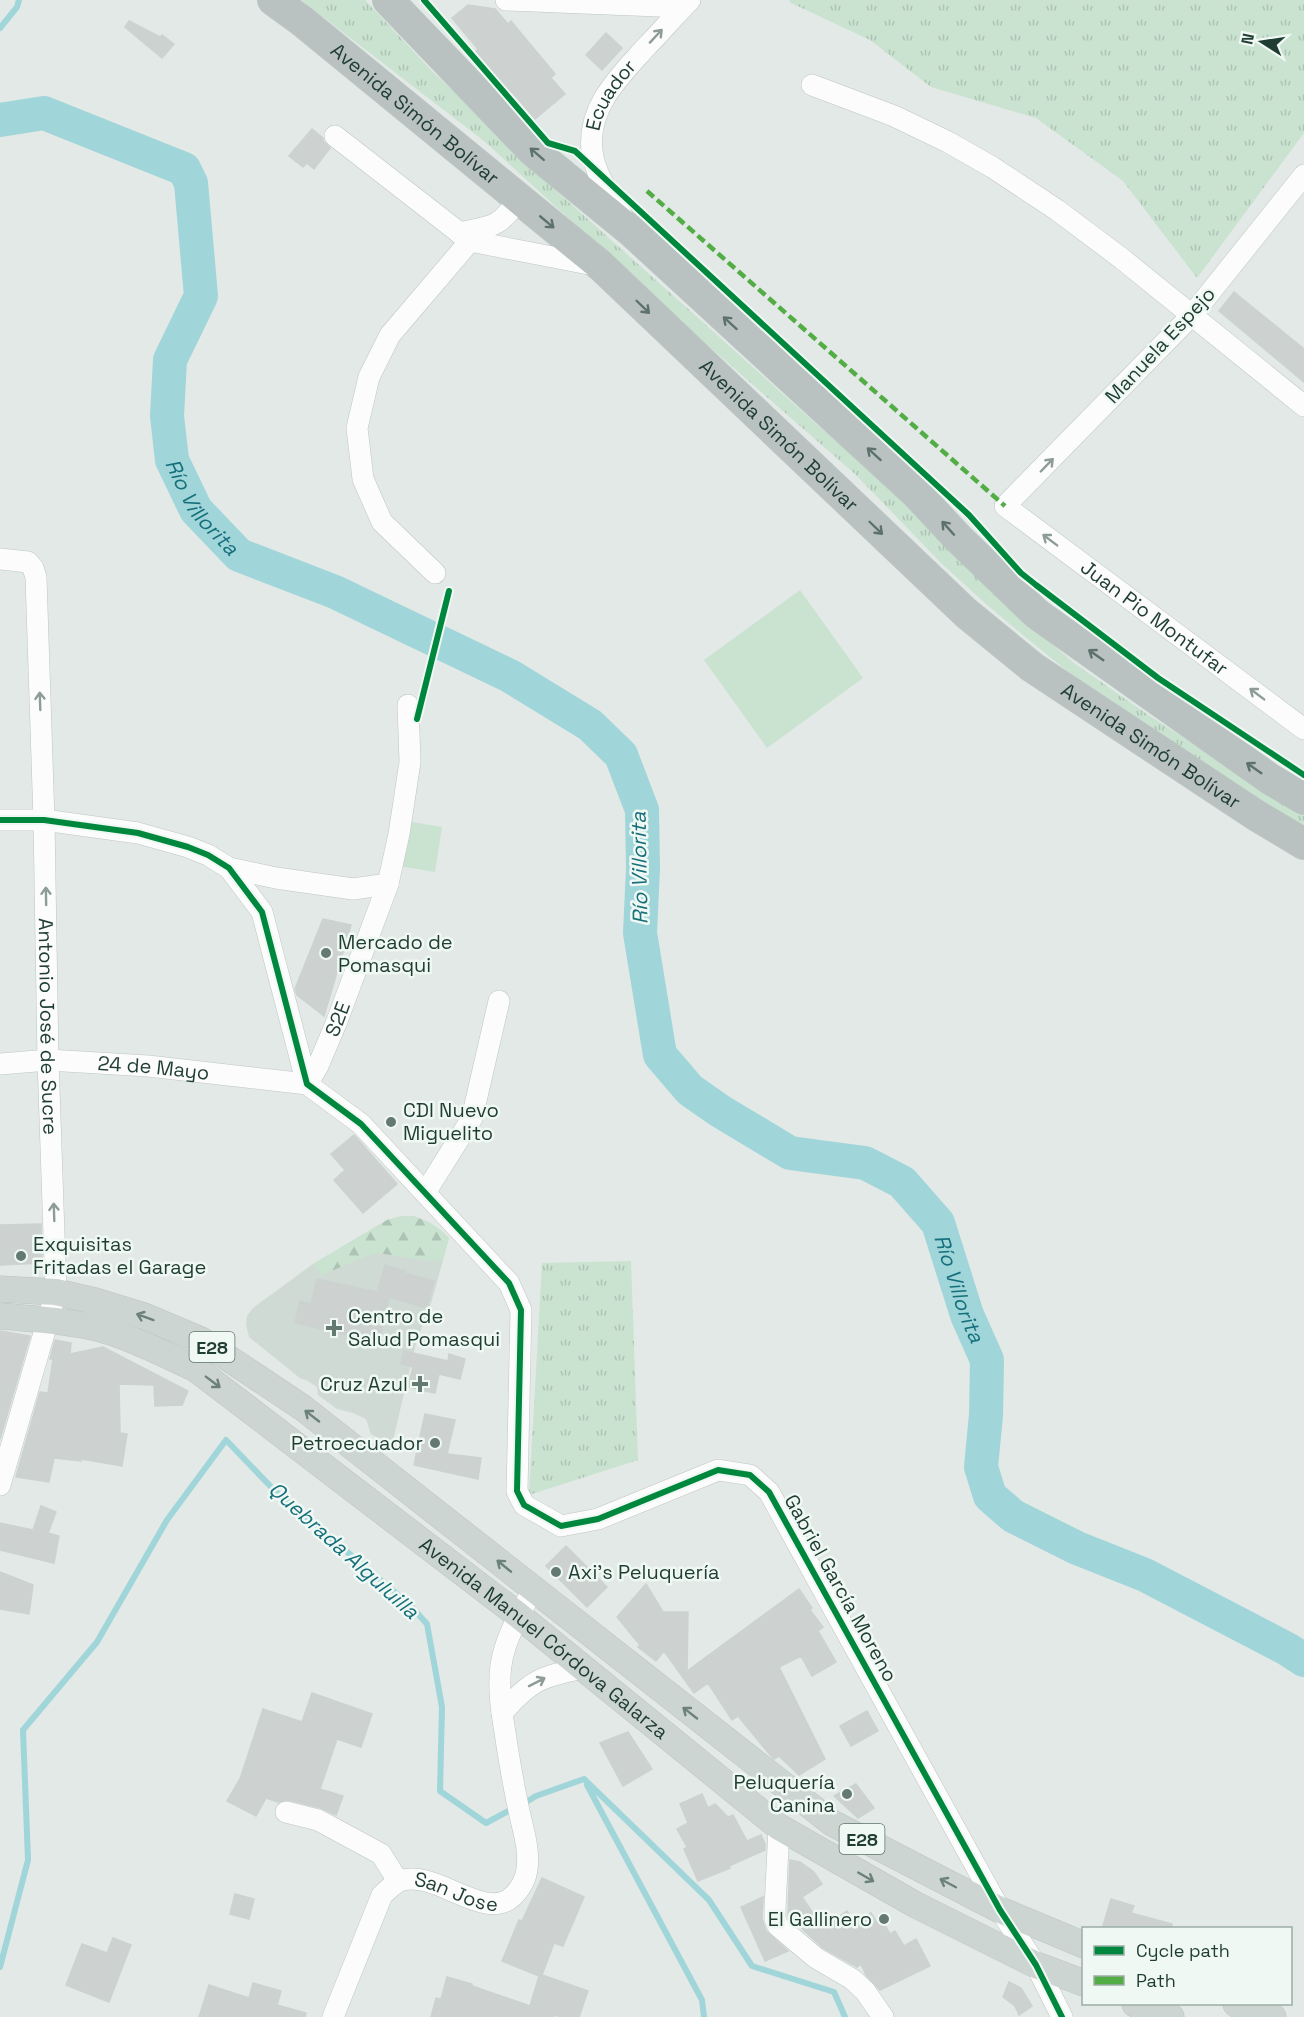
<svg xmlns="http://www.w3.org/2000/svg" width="1304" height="2017" viewBox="0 0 1304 2017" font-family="'Space Grotesk',sans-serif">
  <defs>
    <pattern id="grass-tufts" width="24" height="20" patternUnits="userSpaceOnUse" patternTransform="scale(1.5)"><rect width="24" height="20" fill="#cae3d1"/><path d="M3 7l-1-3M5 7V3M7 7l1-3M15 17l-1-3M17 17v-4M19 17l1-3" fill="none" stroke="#adc4b4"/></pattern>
    <pattern id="forest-firs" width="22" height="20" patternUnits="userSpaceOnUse" patternTransform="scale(1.5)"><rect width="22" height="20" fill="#cae3d1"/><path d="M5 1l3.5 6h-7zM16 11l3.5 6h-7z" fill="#adc4b4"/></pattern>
  </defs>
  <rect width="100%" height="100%" fill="#e2e9e6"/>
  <path fill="#d0dad5" d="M402 1216H414L429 1222 449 1238 432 1300 416 1343 393 1440 383 1441 371 1434 366 1419 353 1413 337 1409 318 1395 317 1387 306 1380 301 1379 249 1337 246 1325 247 1316 253 1308 313 1264 387 1220Z"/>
  <path fill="url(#grass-tufts)" d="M301 0H365L433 72 533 166 551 186 822 429 864 463 932 528 951 553 995 594 1074 663 1147 714 1304 816V830L1139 723 1067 671 1024 636 986 604 941 563 855 474 696 335 484 141Z
    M789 0H1304V133L1197 278 1123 181 1036 118 931 87 870 40 791 3Z
    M631 1261 638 1460 529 1495 542 1263Z"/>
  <path fill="url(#forest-firs)" d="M402 1216C420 1216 437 1224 449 1238L443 1260 430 1261 378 1253 364 1257 322 1275 313 1264 387 1220Z"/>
  <path fill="#cae3d1" d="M800 590 863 678 767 748 704 660Z
    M406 821 442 827 435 872 399 866Z"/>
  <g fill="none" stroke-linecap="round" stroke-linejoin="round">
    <path stroke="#a0d5d9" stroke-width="6" d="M0 28 17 7 19 0
      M587 1785 702 2000 704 2017
      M523 1804 536 1796 584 1779 709 1900 752 1966 834 1992 845 2017
      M0 1967 28 1860 23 1730 97 1642 167 1520 226 1440 274 1490 410 1605 427 1624 442 1707 440 1791 486 1823 514 1808"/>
    <path stroke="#a0d5d9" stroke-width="34" id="s1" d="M0 120 44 113 184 169 191 183 201 296 170 360 167 416 172 460 196 510 239 555 335 592 510 676 590 725 621 755 642 810 643 868 640 933 660 1055 690 1090 720 1111 790 1153 865 1163 902 1182 938 1223 967 1315 987 1360 986 1415 981 1467 990 1496 1013 1516 1077 1548 1145 1575 1287 1649 1304 1660"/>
  </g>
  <path fill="#cdd2d0" stroke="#cbd2cf" stroke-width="1.5" d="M468 5 495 9 508 24 511 21 555 74 551 78 565 94 535 119 512 92 509 95 498 82 476 51 478 49 452 18Z
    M129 21 160 37 162 35 174 44 162 58 125 27Z
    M606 33 622 48 602 70 586 55Z
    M312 129 323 138V141L330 148 314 169 307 163 303 167 289 156Z
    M1234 292 1304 349V382L1219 311Z
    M323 919 351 925 324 1016 297 995 295 989Z
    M354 1135 397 1184 363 1213 334 1180 345 1170 331 1154Z
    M41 1224 42 1263 0 1265V1225Z
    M385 1265 405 1271 404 1273 434 1281 427 1308 389 1297 379 1342 295 1323 300 1301 311 1304 317 1279 377 1292Z
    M0 1331 30 1336 0 1439Z
    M55 1340 71 1343 70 1354 103 1347 188 1391 182 1405 155 1406 154 1385 119 1384 120 1433 127 1434 122 1466 81 1459V1461L54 1458 49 1482 16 1477 40 1392 48 1393 53 1359H50Z
    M404 1351 448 1361 449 1354 465 1359 460 1379 439 1374 435 1393 408 1387 413 1367 401 1364Z
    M425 1414 455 1420 447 1454 481 1458 478 1479 414 1465Z
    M41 1506 56 1512 48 1533 59 1536 54 1563 0 1550V1523L33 1530Z
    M566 1546 607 1587 587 1607 546 1566Z
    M0 1572 33 1585 29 1614 0 1609Z
    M646 1584 663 1612H688L687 1671 799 1589 812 1608 810 1610 823 1627 818 1631 836 1662 812 1676 801 1656 779 1667 825 1759 799 1775 779 1756 774 1759 771 1756 738 1716 732 1720 708 1683 694 1693 664 1651 656 1661 638 1647 640 1645 617 1617Z
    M312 1693 372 1714 361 1747 337 1739 320 1789 343 1796 336 1815 321 1808 289 1800 278 1802 266 1798 256 1816 227 1801 240 1779 263 1709 302 1722Z
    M867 1711 878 1731 851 1746 840 1726Z
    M628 1732 652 1769 623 1786 600 1743Z
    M856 1784 874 1808 858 1818 834 1796Z
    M702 1794 708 1808 715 1804 728 1817 733 1815 747 1841 761 1835 765 1844V1850L729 1866 730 1868 698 1881 684 1849 687 1847 677 1829 688 1823 680 1804Z
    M790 1860 800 1862 814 1872 822 1884 802 1897 823 1928 847 1911 854 1922 871 1913 877 1923 882 1920 890 1934 895 1931 904 1946 916 1939 930 1966 880 1990 866 1975 861 1964 857 1967 823 1948 788 1916Z
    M542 1878 584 1897 563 1946 554 1943 542 1975 588 1991 579 2017H561L554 2015V2017H431L436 1998 441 1999 447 1977 472 1984V1986L530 2006 539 1976 502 1961 519 1920 522 1921Z
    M235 1894 254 1899 249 1919 230 1914Z
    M763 1897 762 1919 766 1931 788 1951 765 1961 741 1907Z
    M1111 1899 1134 1906 1131 1913 1172 1924 1171 1929H1102Z
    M113 1938 131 1945 109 2002 66 1985 82 1944 107 1953Z
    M1009 1982 1021 1988 1032 2006 1019 2015 1015 2006 1003 1997Z
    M253 1983 281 1991 277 2005 306 2013 305 2017H199L209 1985 249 1998Z"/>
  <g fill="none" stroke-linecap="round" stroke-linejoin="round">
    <defs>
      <g id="minor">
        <path d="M506 0 683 7"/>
        <path d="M812 85 894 116 948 142 992 167 1057 210 1121 258 1304 406"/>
        <path d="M335 136 470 241 599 266"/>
        <path id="s2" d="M1304 175 1192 315 1005 506 1304 729"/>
        <path id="s3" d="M623 218C611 197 595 175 592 151 587 107 619 77 646 47 661 32 675 15 690 0"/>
        <path d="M459 233C492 226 499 228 519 199"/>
        <path id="s4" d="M0 559 28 562 33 568 36 577 44 820 48 1060 56 1292 0 1485"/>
        <path d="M435 573 382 522 363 479 357 428 369 377 390 335 470 241"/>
        <path d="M0 820H44L138 833 188 847 208 855 229 868 262 912 307 1084 361 1124 509 1283 521 1310 517 1491 524 1505 561 1526 598 1519 718 1470 750 1475 769 1492 1000 1910 1036 1965 1062 2017"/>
        <path d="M229 868 276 878 353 889 388 884"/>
        <path id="s5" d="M0 1064 48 1060 148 1066 307 1084"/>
        <path id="s6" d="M307 1084 318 1066 337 1021 388 884 399 834 410 762 408 705"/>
        <path d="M425 1193 472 1118 499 1001"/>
        <path d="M502 1713C531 1680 540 1677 583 1668"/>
        <path d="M286 1812 318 1820 381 1854 398 1881"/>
        <path d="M779 1827 775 1909V1919L778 1926 816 1958 852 1979 865 1991 883 2017"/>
        <path id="s7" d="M333 2017 382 1895C387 1891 394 1883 400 1881 434 1868 484 1922 512 1897 520 1890 526 1879 527 1869 530 1848 522 1827 518 1806 514 1788 511 1770 508 1752 504 1724 497 1694 501 1665 505 1638 520 1613 533 1590"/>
      </g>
      <g id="major">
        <path d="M0 1289 56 1292 95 1301 144 1316 201 1340 303 1408 832 1823 1000 1910 1084 1945"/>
        <path id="s8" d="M0 1316C31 1319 62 1320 93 1327 129 1336 162 1353 196 1369L518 1615 779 1827 916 1905 1036 1965 1084 1983"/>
        <path d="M1135 2004 1171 2017"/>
        <path d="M1236 2004 1273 2017"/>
      </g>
      <g id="highway">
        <path id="s9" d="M273 0 302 21 601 266 966 613 1032 667 1254 814 1304 844"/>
        <path d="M388 0 532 150 631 231 917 494 958 538 1037 614 1270 779 1304 799"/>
      </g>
    </defs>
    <use href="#minor" stroke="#bfc6c3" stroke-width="22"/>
    <use href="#major" stroke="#bbc5c2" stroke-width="27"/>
    <use href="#highway" stroke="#bbc5c2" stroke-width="32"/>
    <use href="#minor" stroke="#fbfcfb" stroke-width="21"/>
    <use href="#major" stroke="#cdd5d2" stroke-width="26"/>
    <use href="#highway" stroke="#b9c2c0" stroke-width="30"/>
    <path stroke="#52ad45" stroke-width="4.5" stroke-dasharray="9 4.5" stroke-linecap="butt" d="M647 191 1005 506"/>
    <defs>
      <path id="cycleway" d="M424 0 548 143 575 151 969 515 1021 573 1036 585 1158 678 1304 775
        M417 719 449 591
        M0 820H44L138 833 188 847 208 855 229 868 262 912 307 1084 361 1124 509 1283 521 1310 517 1491 524 1505 561 1526 598 1519 718 1470 750 1475 769 1492 1000 1910 1036 1965 1062 2017"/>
    </defs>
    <use href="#cycleway" stroke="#f0f8f4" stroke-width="10"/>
    <use href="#cycleway" stroke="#00873e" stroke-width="6"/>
  </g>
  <defs><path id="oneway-shaft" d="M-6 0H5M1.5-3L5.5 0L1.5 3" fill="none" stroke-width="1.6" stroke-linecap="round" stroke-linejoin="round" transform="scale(1.5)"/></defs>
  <g stroke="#8d9c97">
    <use href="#oneway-shaft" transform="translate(656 36) rotate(-47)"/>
    <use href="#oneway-shaft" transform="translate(1047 465) rotate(-46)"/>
    <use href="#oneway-shaft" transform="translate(1050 540) rotate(-143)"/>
    <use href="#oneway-shaft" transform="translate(1257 694) rotate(-143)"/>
    <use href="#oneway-shaft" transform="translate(40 701) rotate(-92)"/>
    <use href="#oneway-shaft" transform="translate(46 896) rotate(-91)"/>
    <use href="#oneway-shaft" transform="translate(54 1212) rotate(-92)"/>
    <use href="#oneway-shaft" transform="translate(537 1682) rotate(-27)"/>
  </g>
  <g stroke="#5d726b">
    <use href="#oneway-shaft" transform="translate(537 154) rotate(-139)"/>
    <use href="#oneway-shaft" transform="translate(547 222) rotate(40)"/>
    <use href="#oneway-shaft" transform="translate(643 307) rotate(44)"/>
    <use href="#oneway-shaft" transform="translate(730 323) rotate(-138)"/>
    <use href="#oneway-shaft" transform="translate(874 454) rotate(-138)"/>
    <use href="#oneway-shaft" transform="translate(876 528) rotate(44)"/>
    <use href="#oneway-shaft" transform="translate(948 528) rotate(-132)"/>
    <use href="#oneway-shaft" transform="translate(1096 655) rotate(-145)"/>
    <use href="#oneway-shaft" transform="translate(1254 768) rotate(-145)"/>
  </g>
  <g stroke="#6d817b">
    <use href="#oneway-shaft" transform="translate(145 1317) rotate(-160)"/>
    <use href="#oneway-shaft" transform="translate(213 1382) rotate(37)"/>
    <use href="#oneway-shaft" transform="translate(312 1416) rotate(-142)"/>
    <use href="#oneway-shaft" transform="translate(504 1566) rotate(-141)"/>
    <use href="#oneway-shaft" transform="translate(690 1713) rotate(-142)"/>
    <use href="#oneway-shaft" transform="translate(866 1877) rotate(30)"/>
    <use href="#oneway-shaft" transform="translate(948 1883) rotate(-152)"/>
  </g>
  <g fill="#637972" stroke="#f0f8f4" stroke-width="2">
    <circle cx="326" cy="953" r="6"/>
    <circle cx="391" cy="1122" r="6"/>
    <circle cx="21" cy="1256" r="6"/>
    <path d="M331 1319h6v6h6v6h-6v6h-6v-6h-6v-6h6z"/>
    <path d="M417 1375h6v6h6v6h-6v6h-6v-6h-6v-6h6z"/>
    <circle cx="435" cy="1443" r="6"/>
    <circle cx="556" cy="1572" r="6"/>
    <circle cx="847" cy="1794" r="6"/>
    <circle cx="884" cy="1919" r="6"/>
  </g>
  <g text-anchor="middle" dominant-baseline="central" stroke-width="5" stroke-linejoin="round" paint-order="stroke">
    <g fill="#f0f8f4" stroke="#5e756d" stroke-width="1.5">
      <rect x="189.5" y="1332" width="45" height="30" rx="4.5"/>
      <rect x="839.5" y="1824" width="45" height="30" rx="4.5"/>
    </g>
    <g font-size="18" font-weight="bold" fill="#1f3d33">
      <text x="212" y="1347">E28</text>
      <text x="862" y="1839">E28</text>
    </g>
    <g font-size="20" fill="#1f3d33" stroke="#f0f8f4">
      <text stroke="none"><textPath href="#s3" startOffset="135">Ecuador</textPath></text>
      <text stroke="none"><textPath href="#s9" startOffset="182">Avenida Simón Bolívar</textPath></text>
      <text transform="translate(1160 345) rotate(-47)">Manuela Espejo</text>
      <text stroke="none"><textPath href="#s9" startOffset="668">Avenida Simón Bolívar</textPath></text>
      <text stroke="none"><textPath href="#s2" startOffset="633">Juan Pio Montufar</textPath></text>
      <text stroke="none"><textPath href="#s9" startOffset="1154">Avenida Simón Bolívar</textPath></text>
      <text stroke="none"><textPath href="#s6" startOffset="72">S2E</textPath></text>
      <text stroke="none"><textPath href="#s4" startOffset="495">Antonio José de Sucre</textPath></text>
      <text stroke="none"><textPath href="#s5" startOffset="154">24 de Mayo</textPath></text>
      <text transform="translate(841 1588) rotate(61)">Gabriel García Moreno</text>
      <text stroke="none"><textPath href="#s8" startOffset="645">Avenida Manuel Córdova Galarza</textPath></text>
      <text stroke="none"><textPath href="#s7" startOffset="213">San Jose</textPath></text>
    </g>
    <g font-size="20" fill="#1f3d33" stroke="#f0f8f4" text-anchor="start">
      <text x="338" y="942">Mercado de<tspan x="338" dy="23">Pomasqui</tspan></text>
      <text x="403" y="1110">CDI Nuevo<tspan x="403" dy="23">Miguelito</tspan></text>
      <text x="33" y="1244">Exquisitas<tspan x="33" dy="23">Fritadas el Garage</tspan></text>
      <text x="348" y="1316">Centro de<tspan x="348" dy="23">Salud Pomasqui</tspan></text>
      <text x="408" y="1384" text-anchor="end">Cruz Azul</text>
      <text x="423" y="1443" text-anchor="end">Petroecuador</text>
      <text x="568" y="1572">Axi's Peluquería</text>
      <text x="835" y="1782" text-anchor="end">Peluquería<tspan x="835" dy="23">Canina</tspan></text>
      <text x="872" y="1919" text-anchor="end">El Gallinero</text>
    </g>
    <g font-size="21" font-style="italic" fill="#16707c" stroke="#f0f8f4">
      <text stroke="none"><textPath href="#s1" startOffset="552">Río Villorita</textPath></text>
      <text transform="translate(639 868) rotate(-91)">Río Villorita</text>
      <text stroke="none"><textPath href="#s1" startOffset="1758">Río Villorita</textPath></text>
      <text transform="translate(344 1550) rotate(42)">Quebrada Alguluilla</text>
    </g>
  </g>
  <rect x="1082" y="1927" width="210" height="78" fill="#f0f8f4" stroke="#9cada7" stroke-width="1.5"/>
  <rect x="1094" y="1946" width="30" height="9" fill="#00873e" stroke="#9cada7" stroke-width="1.5"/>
  <text x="1136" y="1957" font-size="18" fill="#1f3d33">Cycle path</text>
  <rect x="1094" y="1976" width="30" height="9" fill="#52ad45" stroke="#9cada7" stroke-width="1.5"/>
  <text x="1136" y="1987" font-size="18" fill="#1f3d33">Path</text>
  <g transform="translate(1262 42) rotate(282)" stroke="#f0f8f4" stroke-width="4.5" paint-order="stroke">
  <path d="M0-4.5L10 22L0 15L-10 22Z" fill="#1f3d33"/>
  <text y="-9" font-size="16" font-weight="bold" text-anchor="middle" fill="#1f3d33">N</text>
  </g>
</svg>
